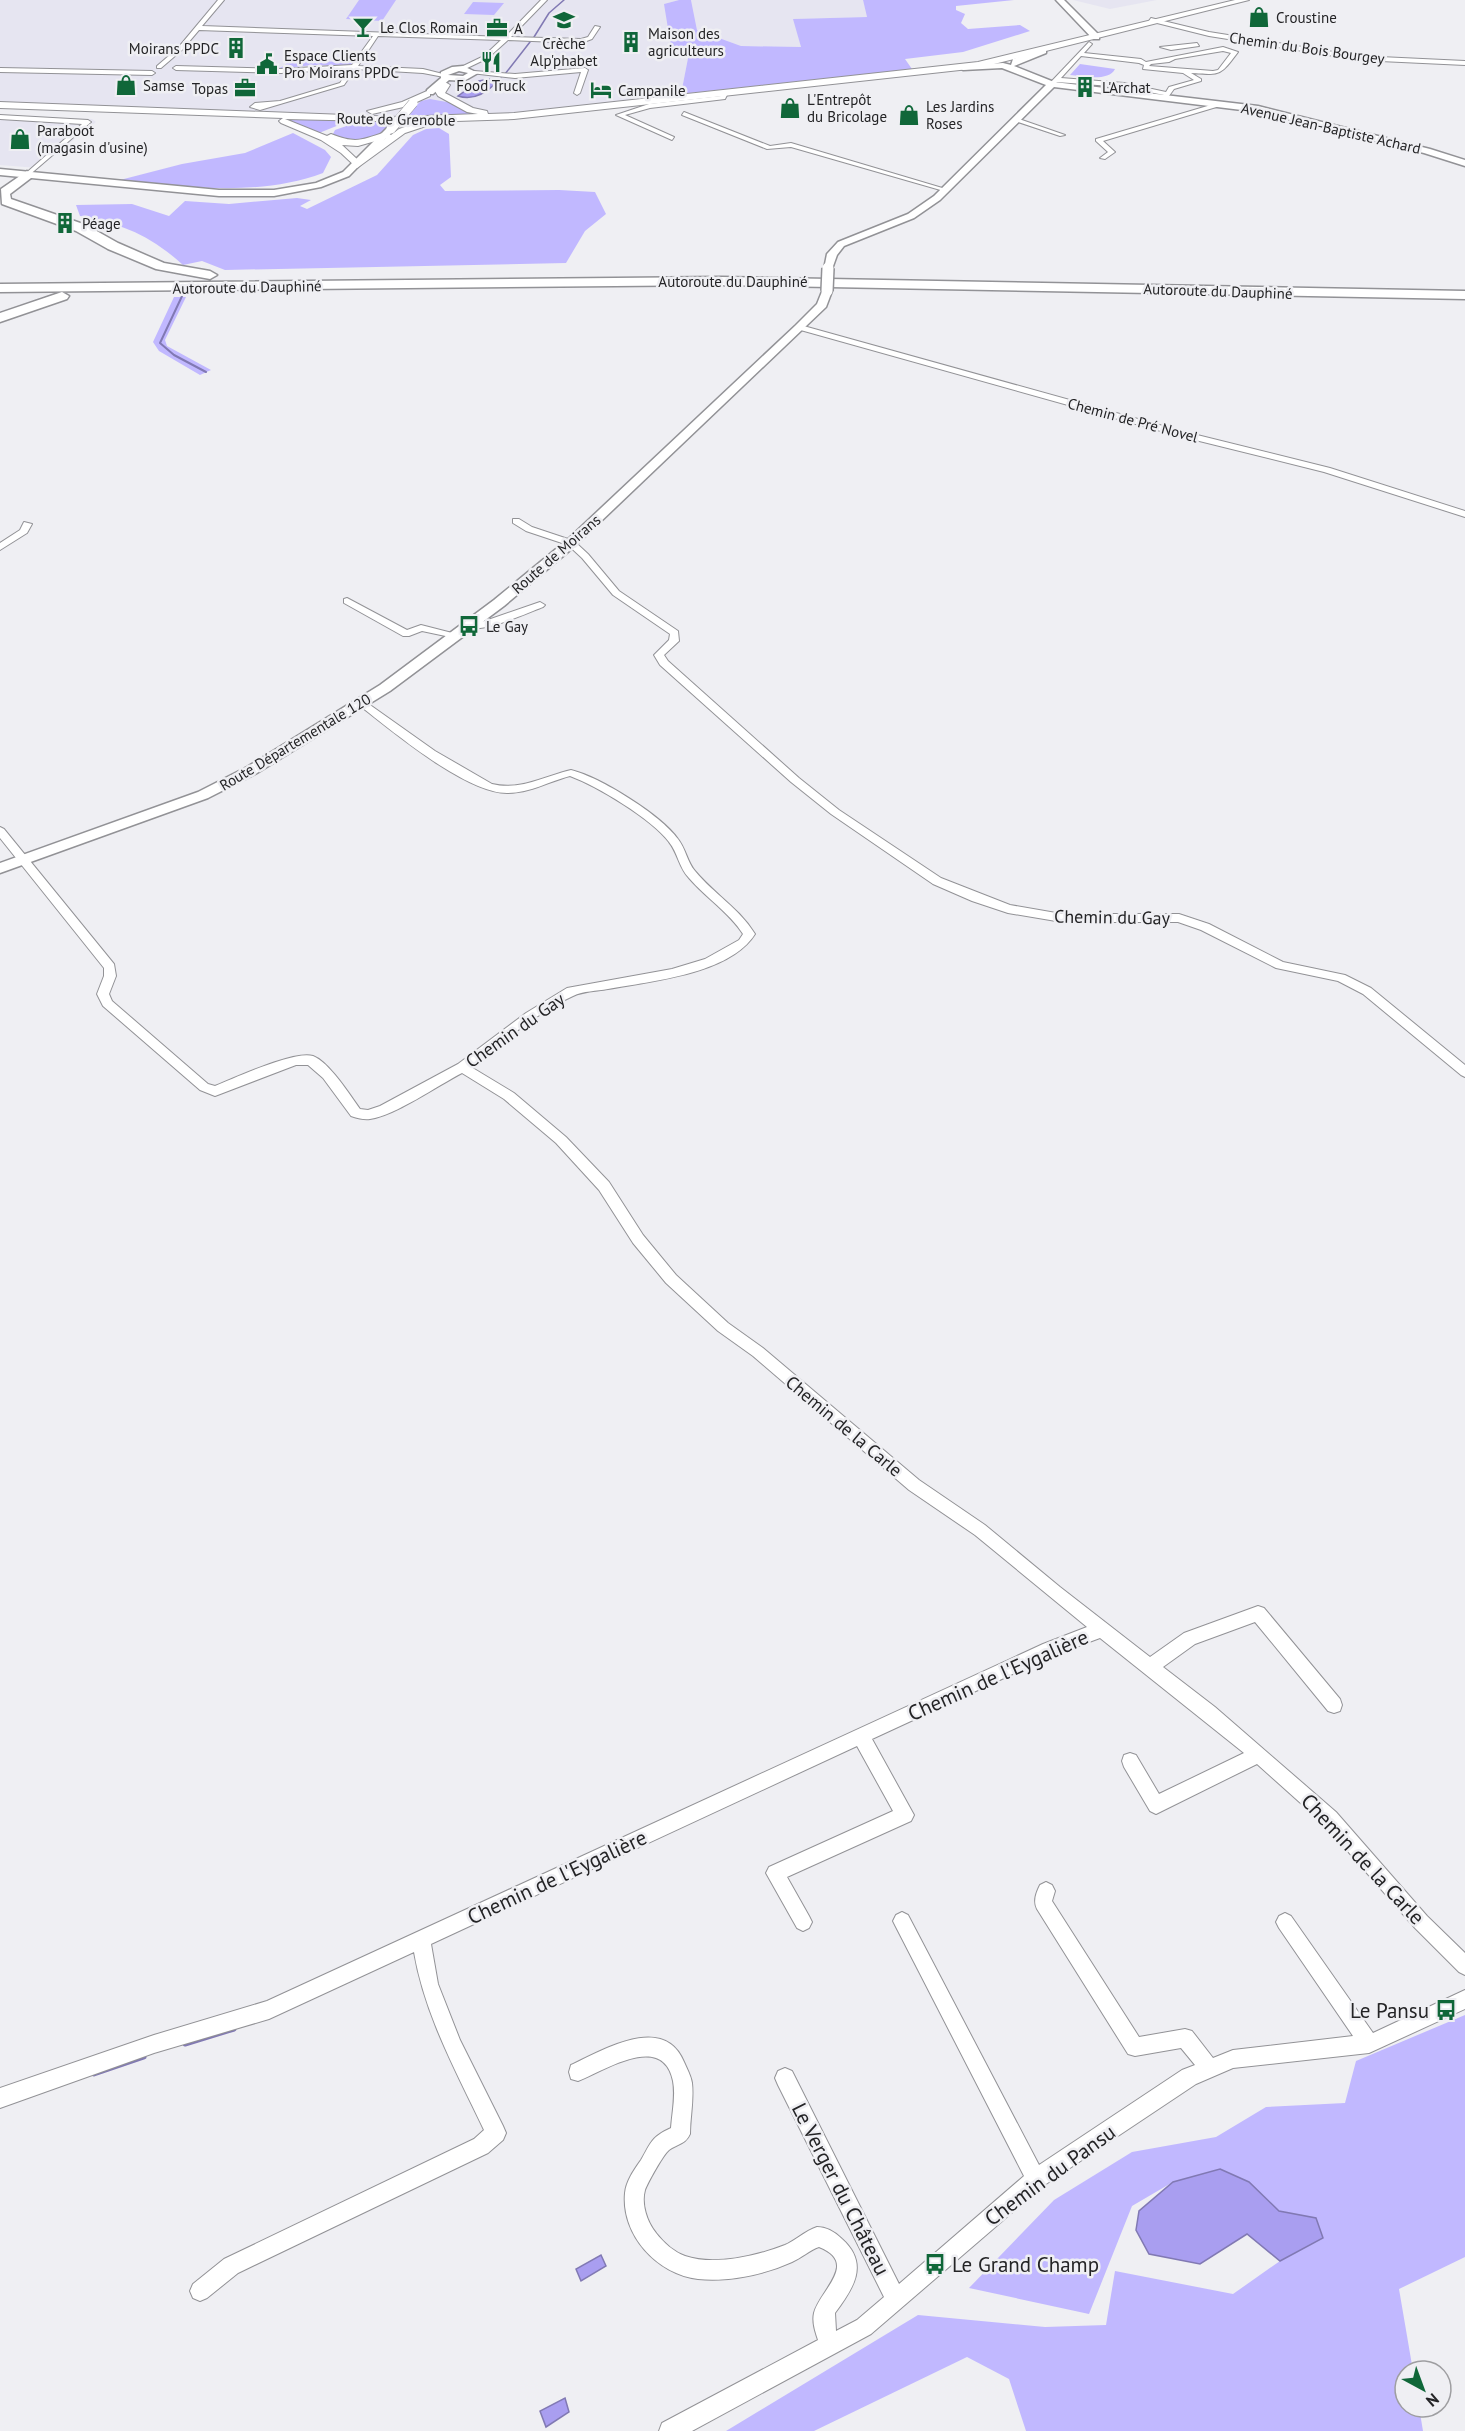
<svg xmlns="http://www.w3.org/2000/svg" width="1465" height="2431" viewBox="0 0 1465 2431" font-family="'PT Sans',sans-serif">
  <rect width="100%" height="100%" fill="#efeff3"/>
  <path fill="#e6e5f1" d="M0 0H679L664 4 690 48 681 94 506 114 432 117 351 116 0 102Z
    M691 0H863L867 17 794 19 801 47 741 46 697 30Z
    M1073 0H1157L1110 9Z
    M0 114 15 117 92 119 96 122 38 168 0 165Z"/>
  <path fill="#c1b8ff" d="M359 0H396L382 21 346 19Z
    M679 0H691L697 30 741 46 801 47 793 19 867 17 863 0H1014L956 6V10L965 14 961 23 968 29 1020 25 1030 31 963 52 905 59 912 69 681 94 690 48 671 47 664 4Z
    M473 2 504 3 494 15 464 14Z
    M357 58 352 64 347 66 313 65 277 69 284 66 289 60 341 62Z
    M1080 64 1115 69C1109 82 1082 76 1070 75Z
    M430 99 452 103 480 114 405 117 421 101Z
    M278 118 355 120 358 121 344 123 319 133Z
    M378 122H392C376 141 358 144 335 137L333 134 335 130 352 124Z
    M439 128 449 134 451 177 440 185 445 191 559 190 595 192 606 214 585 231 566 263 225 270 202 261 183 265C150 235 122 224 80 216L76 205 132 204 169 216 185 201 229 204 297 198 311 200 300 206 307 209 377 175 413 135 426 129Z
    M293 133 325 150 331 157 323 173C259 197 186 187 120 180L182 164 245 153Z
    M174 297H186L165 340 167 346 211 370 200 375 159 351 153 342Z
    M1465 2015V2257L1399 2289 1413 2371H1405V2407H1419L1423 2431H1026L1009 2379 967 2357 814 2431H726L918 2315 1045 2327 1106 2325 1115 2271 1233 2294 1280 2261 1323 2238 1316 2218 1279 2211 1249 2182H1173L1132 2206 1089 2314 969 2288 1054 2200 1132 2152 1216 2137 1266 2107 1345 2103 1356 2061Z"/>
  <path fill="#a99ef0" stroke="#8179b3" stroke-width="1.5" d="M489 79 496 81V83C486 93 473 101 458 96L479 81Z
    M1220 2169 1249 2182 1279 2211 1316 2218 1323 2238 1280 2261 1247 2234 1200 2264 1149 2254 1136 2230 1139 2211 1173 2182Z
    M601 2255 606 2266 581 2281 576 2269Z
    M565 2398 569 2412 546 2427 540 2411Z"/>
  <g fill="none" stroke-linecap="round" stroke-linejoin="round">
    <path stroke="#8179b3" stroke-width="1.5" d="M534 37 549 13 564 0
      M505 74 530 42
      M496 81 501 78"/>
    <path stroke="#8179b3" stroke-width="2" d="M183 294 160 343 174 355 206 372"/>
    <path stroke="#8179b3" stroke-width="5" d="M185 2044 234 2029
      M94 2074 144 2057"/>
    <defs>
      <path id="street" d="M218 0H224L202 26 505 37 541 0H547L511 37 581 39 588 37 595 26 600 27 592 39 581 43 508 40 488 58 461 71 459 68 484 56 501 40 378 36 358 66 423 69 447 75 444 77 423 73 355 69 344 85 260 110 250 107 255 103 280 101 340 83 349 69 281 73 176 70 173 68 176 66 281 69 352 65 373 36 199 30 182 50 161 68H157V66L178 48Z
        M1151 18 1209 32 1359 56 1465 61V65L1359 60 1209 36 1149 21Z
        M1089 42 1092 44 1084 53 1141 59 1146 62 1223 47 1238 52C1220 76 1221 75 1191 73L1201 79V81L1174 89 1166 100 1163 98 1164 95 1124 87 1057 82 1054 85H1050V83ZM1223 51 1231 53 1218 70 1213 71 1149 66 1151 64 1169 62 1175 59ZM1081 56 1139 63 1144 65 1143 69 1183 73 1194 80 1169 87 1166 92 1124 83 1061 78Z
        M1197 43 1199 46 1171 50 1160 47Z
        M0 68 152 71 155 73 152 75 0 72Z
        M585 68 588 70 580 93 577 95 574 93 581 72 515 78 471 73 474 71 515 74Z
        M737 89 742 90 727 95 725 99 650 108 625 115 674 137 672 140 616 115 649 104 721 96 722 93Z
        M1221 102 1223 105 1103 141 1115 152 1105 159 1100 158 1108 152 1096 141V139Z
        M684 112 770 146 791 143 949 190 944 191 791 147 767 149 682 115Z
        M0 115 88 120 91 122 27 177 25 174 82 124 0 119Z
        M1015 119H1019L1065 135 1060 136 1015 121Z
        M800 325 1181 431 1330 468 1465 511V517L1324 472 1175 435 797 329 796 327Z
        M513 519H519L532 527 574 541 588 554 619 591 678 631 679 641 664 655 668 661 799 778 839 810 941 878 1010 905 1062 914H1179L1209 924 1283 962 1345 975 1371 988 1465 1065V1077L1461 1075 1363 994 1338 981 1276 968 1201 930 1178 922H1062L1008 913 972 901 933 884 831 814 791 782 660 665 654 655 669 640 670 634 613 595 582 558 568 545 526 531 513 523Z
        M24 522 32 524 27 533 0 550V543L20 530Z
        M347 598 407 630 421 625 460 635 455 638 422 631 409 636H403L344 603V599Z
        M540 602 545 605 543 607C527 613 478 636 464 626L469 623 485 621Z
        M363 700 435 751 492 784C520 791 545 776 571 770 600 777 661 815 678 839 686 849 687 862 695 871 714 894 739 908 755 934 730 974 652 981 608 989 597 991 583 991 573 996 536 1013 503 1042 471 1067L514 1093 566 1137 609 1182 643 1235 676 1275 728 1323 763 1348 919 1480 985 1525 1060 1587 1150 1657 1184 1633 1258 1606 1264 1608 1340 1699 1342 1705 1340 1711 1334 1713 1328 1711 1255 1622 1195 1644 1163 1667 1215 1707 1336 1812 1427 1916 1465 1953V1975L1459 1972 1415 1928 1324 1824 1257 1764 1162 1811 1156 1814 1150 1811 1124 1767 1122 1761 1124 1755 1130 1753 1136 1755 1159 1794 1244 1753 1100 1638 1054 1655 872 1739 914 1815 911 1821 787 1877 809 1916 812 1922 809 1928 803 1931 797 1928 766 1873 769 1867 893 1811 857 1746 431 1944 438 1984 460 2040 503 2126 506 2133 503 2140 488 2153 238 2273 207 2298 200 2301 193 2298 190 2291 193 2284 224 2259 474 2139 484 2130C457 2073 425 2016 414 1952L269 2019 154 2053 0 2108V2088L154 2035 267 2001 1043 1644 1087 1627 975 1535 909 1490 753 1356 718 1331 666 1283 633 1243 599 1190 556 1143 504 1099 462 1073C437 1086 396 1115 370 1119 364 1120 357 1118 351 1116L323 1078 308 1065H296L215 1096 200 1090 103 1006 97 994 104 976V968L0 838V827L4 829 114 964 116 976 109 994 112 1001 208 1084 215 1086C235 1078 295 1050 313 1056 329 1062 350 1095 360 1109L368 1110 380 1106 458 1064 526 1013 567 988 672 969 705 959 739 940 743 934C729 912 706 898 689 878 679 868 678 853 669 842 652 819 597 786 570 776 550 781 530 793 508 793 467 794 392 731 359 705V701Z
        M1046 1882 1052 1885 1055 1891 1052 1901 1139 2037 1185 2029 1192 2031 1213 2058 1233 2050 1353 2036 1279 1928 1276 1922 1279 1916 1285 1913 1291 1916 1373 2033 1465 1990V2009L1369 2053 1233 2068 1196 2084 1043 2186 871 2334 692 2431H659L662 2423 818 2340C815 2331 812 2322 814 2313 819 2291 860 2263 819 2247 810 2250 801 2258 792 2262 763 2275 728 2282 698 2279 657 2274 621 2235 625 2193 626 2181 634 2170 641 2160 651 2143 651 2137 671 2128 672 2113 676 2096 673 2081 663 2031 604 2071 578 2081L571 2079 569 2072 571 2065C603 2050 664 2013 684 2062 687 2069 691 2076 692 2083 694 2100 690 2117 690 2134 686 2144 677 2144 669 2150 663 2155 648 2182 645 2190 641 2204 647 2222 656 2233 663 2242 674 2252 685 2256 714 2266 757 2256 785 2245 796 2240 805 2231 817 2227 827 2227 835 2232 842 2239 870 2264 853 2289 835 2313L836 2331 857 2320 884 2297 778 2085 775 2078 778 2071 785 2068 792 2071 899 2284 1024 2176 896 1927 893 1921 896 1915 902 1912 908 1915 1039 2165 1182 2070 1195 2065 1181 2048 1135 2056 1128 2054 1037 1909C1033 1901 1036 1893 1040 1885Z"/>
      <path id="secondary" d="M1056 0H1064L1099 35V39H1093Z
        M1043 49H1046V53L1014 66 1054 82 1258 106 1430 149 1465 160V166L1424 153 1258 112 1054 87 940 200 914 218 844 246 837 255 832 269H824L827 254 838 242 908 214 934 196 1046 85 1002 68 963 70 959 68 960 66 1003 63 1011 65 1013 59Z
        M463 66 478 73 464 81 449 80 433 94H427V90L441 78V72L452 67ZM459 71 468 73 463 76 448 75Z
        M388 127 395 129 349 176 321 187 274 196H219L0 175V169L219 190H274L316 183 343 172Z
        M823 289 832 291 826 307 575 546 504 606 390 691 257 773 208 798 0 873V863L198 792 247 767 380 685 494 600 567 540 796 325 817 304Z"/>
      <path id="primary" d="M1235 0H1249L978 68 514 119 426 122V126L405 133 357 168 341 153 321 140 281 123 279 121 283 118 0 108V102L398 117 478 114 467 112 438 96 435 91 445 82 450 85 445 93 473 108 487 111 488 114 514 113 978 62ZM285 119 419 122 399 129 391 135 386 132C360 140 357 144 331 134L327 136ZM386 138 358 160 342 145 358 146Z
        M427 91 430 92V96L408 106 372 114 367 111 402 102Z"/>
      <path id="highway" d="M27 171 33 175 31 178 10 194 11 199 86 225 118 243 164 263 210 271 217 275 210 279 156 269 108 249 76 231 2 204 1 189Z
        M721 277 1465 291V299L721 285 0 292V284Z
        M62 292 69 296 67 299 0 322V313Z"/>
    </defs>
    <use href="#street" stroke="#929296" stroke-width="2"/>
    <use href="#secondary" stroke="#929296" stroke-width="3"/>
    <use href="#primary" stroke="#929296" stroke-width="2"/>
    <use href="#highway" stroke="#929296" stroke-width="3"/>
    <use href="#street" fill="#fff" fill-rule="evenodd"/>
    <use href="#secondary" fill="#fff" fill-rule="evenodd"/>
    <use href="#primary" fill="#fff" fill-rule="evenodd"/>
    <use href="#highway" fill="#fff" fill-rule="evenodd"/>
    <defs>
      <path id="secondary-bridge-far1" d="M391 129 413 103"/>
      <path id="secondary-bridge" d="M827 291 828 268"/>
    </defs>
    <use href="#secondary-bridge-far1" stroke="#929296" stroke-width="10" stroke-linecap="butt"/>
    <use href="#secondary-bridge" stroke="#929296" stroke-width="14" stroke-linecap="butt"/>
    <use href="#secondary-bridge-far1" stroke="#fff" stroke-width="9"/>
    <use href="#secondary-bridge" stroke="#fff" stroke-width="11"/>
  </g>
  <defs>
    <symbol id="shop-bare" viewBox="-9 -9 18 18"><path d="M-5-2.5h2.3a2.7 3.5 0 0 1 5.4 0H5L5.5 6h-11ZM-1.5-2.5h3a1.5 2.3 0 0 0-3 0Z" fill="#106739" stroke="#efeff3" stroke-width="2.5" paint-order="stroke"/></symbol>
    <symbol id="school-bare" viewBox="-9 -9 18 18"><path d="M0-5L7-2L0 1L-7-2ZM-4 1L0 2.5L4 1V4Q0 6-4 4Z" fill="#106739" stroke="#efeff3" stroke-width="2.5" paint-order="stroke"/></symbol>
    <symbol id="bar-bare" viewBox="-9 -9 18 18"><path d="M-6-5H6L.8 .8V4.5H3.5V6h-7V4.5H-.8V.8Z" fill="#106739" stroke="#efeff3" stroke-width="2.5" paint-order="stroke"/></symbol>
    <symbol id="office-bare" viewBox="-9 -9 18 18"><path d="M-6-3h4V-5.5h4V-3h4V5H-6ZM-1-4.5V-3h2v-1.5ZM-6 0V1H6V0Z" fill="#106739" stroke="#efeff3" stroke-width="2.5" paint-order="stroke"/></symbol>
    <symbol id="building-bare" viewBox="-9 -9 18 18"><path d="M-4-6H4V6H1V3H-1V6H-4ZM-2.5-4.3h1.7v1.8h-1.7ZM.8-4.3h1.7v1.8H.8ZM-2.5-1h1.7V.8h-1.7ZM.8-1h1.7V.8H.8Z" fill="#106739" stroke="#efeff3" stroke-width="2.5" paint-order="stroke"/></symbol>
    <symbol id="restaurant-bare" viewBox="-9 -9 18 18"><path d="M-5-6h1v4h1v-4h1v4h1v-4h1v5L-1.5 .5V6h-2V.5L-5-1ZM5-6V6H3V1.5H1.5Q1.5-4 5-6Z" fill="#106739" stroke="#efeff3" stroke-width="2.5" paint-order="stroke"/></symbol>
    <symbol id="civic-bare" viewBox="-9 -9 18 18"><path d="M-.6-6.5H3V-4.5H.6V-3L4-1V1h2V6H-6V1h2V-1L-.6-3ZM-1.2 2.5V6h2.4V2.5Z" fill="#106739" stroke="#efeff3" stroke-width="2.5" paint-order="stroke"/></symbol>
    <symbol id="hotel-bare" viewBox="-9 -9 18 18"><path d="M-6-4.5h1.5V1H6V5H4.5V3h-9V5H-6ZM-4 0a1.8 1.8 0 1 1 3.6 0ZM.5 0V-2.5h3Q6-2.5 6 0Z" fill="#106739" stroke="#efeff3" stroke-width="2.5" paint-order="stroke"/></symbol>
    <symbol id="bus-bare" viewBox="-9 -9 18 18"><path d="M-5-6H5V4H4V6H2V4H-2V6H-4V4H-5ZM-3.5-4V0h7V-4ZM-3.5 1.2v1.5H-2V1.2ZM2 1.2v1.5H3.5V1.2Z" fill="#106739" stroke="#efeff3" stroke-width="2.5" paint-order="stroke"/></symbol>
  </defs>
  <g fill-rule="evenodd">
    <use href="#shop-bare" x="1244" y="2" width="30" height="30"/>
    <use href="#school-bare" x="549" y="5" width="30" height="30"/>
    <use href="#bar-bare" x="348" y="12" width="30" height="30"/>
    <use href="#office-bare" x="482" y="13" width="30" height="30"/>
    <use href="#building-bare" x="616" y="27" width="30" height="30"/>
    <use href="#building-bare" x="221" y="33" width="30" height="30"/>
    <use href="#restaurant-bare" x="476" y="47" width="30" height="30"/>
    <use href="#civic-bare" x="252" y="49" width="30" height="30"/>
    <use href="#shop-bare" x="111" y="70" width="30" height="30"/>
    <use href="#building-bare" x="1070" y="72" width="30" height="30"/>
    <use href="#office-bare" x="230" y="73" width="30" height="30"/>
    <use href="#hotel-bare" x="586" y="75" width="30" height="30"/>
    <use href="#shop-bare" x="775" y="93" width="30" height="30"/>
    <use href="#shop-bare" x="894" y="100" width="30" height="30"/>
    <use href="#shop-bare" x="5" y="124" width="30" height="30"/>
    <use href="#building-bare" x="50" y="208" width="30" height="30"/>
    <use href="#bus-bare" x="454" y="611" width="30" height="30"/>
    <use href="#bus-bare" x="1431" y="1995" width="30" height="30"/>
    <use href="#bus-bare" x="920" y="2249" width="30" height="30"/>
  </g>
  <g text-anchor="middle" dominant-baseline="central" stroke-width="5" stroke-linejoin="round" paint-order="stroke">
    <g font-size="15" fill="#242426" stroke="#efeff3" text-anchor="start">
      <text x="1276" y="17">Croustine</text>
      <text x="380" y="27">Le Clos Romain</text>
      <text x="514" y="28">A</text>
      <text x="648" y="33">Maison des<tspan x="648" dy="17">agriculteurs</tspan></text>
      <text x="564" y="43" text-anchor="middle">Crèche<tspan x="564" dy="17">Alp'phabet</tspan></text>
      <text x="219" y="48" text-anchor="end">Moirans PPDC</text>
      <text x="284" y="55">Espace Clients<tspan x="284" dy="17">Pro Moirans PPDC</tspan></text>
      <text x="143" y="85">Samse</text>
      <text x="491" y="85" text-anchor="middle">Food Truck</text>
      <text x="1102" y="87">L'Archat</text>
      <text x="228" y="88" text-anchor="end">Topas</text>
      <text x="618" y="90">Campanile</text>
      <text x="807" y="99">L'Entrepôt<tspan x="807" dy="17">du Bricolage</tspan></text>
      <text x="926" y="106">Les Jardins<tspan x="926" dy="17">Roses</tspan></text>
      <text x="37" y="130">Paraboot<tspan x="37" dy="17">(magasin d'usine)</tspan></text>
      <text x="82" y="223">Péage</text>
      <text x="486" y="626">Le Gay</text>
    </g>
    <g font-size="15" fill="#242426" stroke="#efeff3">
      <text transform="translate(1307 48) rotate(8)">Chemin du Bois Bourgey</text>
      <text transform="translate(396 119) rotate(1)">Route de Grenoble</text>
      <text transform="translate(1331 128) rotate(13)">Avenue Jean-Baptiste Achard</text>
      <text x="733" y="281">Autoroute du Dauphiné</text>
      <text transform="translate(247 287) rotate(-1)">Autoroute du Dauphiné</text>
      <text transform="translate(1218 291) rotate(2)">Autoroute du Dauphiné</text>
      <text transform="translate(1133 420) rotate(15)">Chemin de Pré Novel</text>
      <text transform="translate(556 554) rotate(-41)">Route de Moirans</text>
      <text transform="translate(295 742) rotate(-31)">Route Départementale 120</text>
    </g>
    <g font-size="18" fill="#242426" stroke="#efeff3">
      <text transform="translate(1112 917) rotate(1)">Chemin du Gay</text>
      <text transform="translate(515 1030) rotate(-35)">Chemin du Gay</text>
      <text transform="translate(844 1426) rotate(40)">Chemin de la Carle</text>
    </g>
    <g font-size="21" fill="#242426" stroke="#efeff3">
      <text transform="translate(998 1675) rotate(-24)">Chemin de l'Eygalière</text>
      <text transform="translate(1363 1859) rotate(47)">Chemin de la Carle</text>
      <text transform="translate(557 1877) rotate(-25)">Chemin de l'Eygalière</text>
      <text transform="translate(1050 2175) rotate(-36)">Chemin du Pansu</text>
      <text transform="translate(841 2189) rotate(63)">Le Verger du Château</text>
    </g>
    <g font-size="21" fill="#242426" stroke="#efeff3" text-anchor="end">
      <text x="1429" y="2010">Le Pansu</text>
      <text x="952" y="2264" text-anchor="start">Le Grand Champ</text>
    </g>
  </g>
  <g transform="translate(1423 2389) rotate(139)"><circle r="28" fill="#efeff3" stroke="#9e9ea1" stroke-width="1.5"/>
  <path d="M0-4.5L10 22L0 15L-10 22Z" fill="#106739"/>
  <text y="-9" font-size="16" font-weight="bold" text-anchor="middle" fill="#242426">N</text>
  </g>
</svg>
